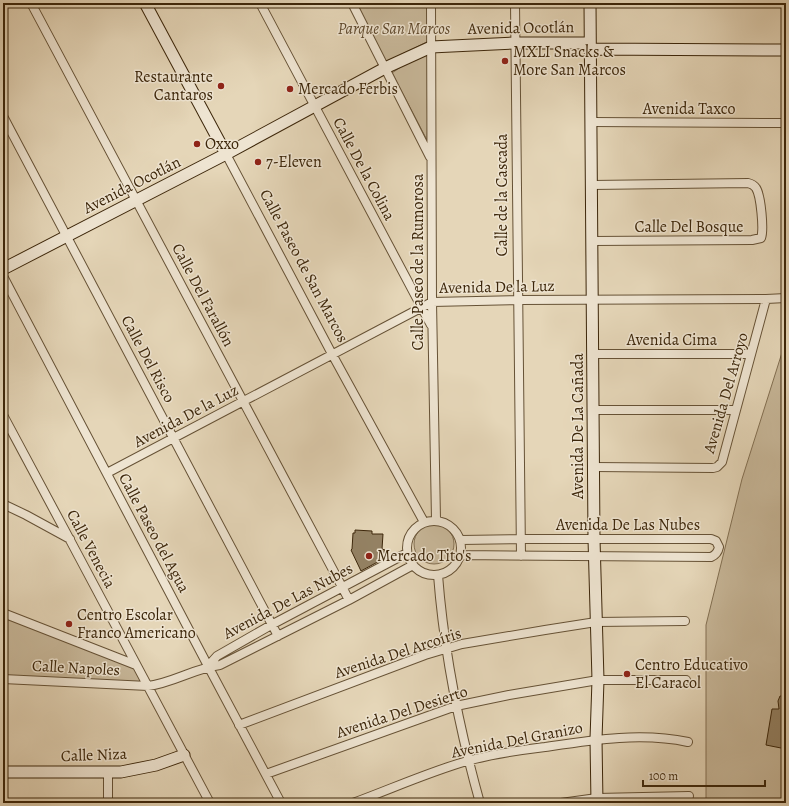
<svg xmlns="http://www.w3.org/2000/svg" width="789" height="806" viewBox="0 0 789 806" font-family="Alegreya,serif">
  <rect width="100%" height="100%" fill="#e5d6b8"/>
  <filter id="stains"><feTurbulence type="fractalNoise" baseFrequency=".005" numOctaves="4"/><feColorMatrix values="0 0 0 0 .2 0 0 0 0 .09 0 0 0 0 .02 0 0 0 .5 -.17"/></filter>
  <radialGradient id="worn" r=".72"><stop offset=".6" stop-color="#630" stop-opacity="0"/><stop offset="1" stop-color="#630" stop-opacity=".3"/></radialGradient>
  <path fill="#c8b89a" stroke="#826f52" d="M353 3H430V61L427 140 392 73 430 47 429 41 383 63Z
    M786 340V803H706V625L742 479Z
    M414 544a20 20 0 1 1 40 0a20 20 0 1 1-40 0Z
    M3 616 139 669 149 688 3 679Z"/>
  <path fill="#948264" stroke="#3c260a" d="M355 530 372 531V534H383L382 549 385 550V558L361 571 351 550 352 549 353 533H355Z
    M780 696H786V749L766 745 772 709H779L778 701Z"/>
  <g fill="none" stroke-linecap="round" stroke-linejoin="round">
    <defs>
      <path id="street" d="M31 3 349 600
        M260 3 431 325
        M352 3 430 157
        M431 3 432 302 436 520
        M515 3 521 556
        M3 4 4 3
        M3 116 278 636
        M592 122 786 123
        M226 154 332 354 424 522
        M592 185 748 183C752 184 754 185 756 188 761 196 764 230 761 238L752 240 592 241
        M3 276 208 666 281 803
        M593 354H751
        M594 410H736
        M3 415 70 540 210 803
        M594 467 713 468 717 467 722 462 766 299
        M107 473 432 302 517 300 766 299 786 298
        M3 504 26 515 70 539
        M407 548a27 27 0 1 1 54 0a27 27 0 1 1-54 0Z
        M461 540 520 539H711L716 541 719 547C718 552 716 555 711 557L461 555
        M438 575C444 652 459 728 480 803
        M3 613 136 665
        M208 666 217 656 273 624 407 553
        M3 679 148 686C173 683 195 668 220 665L349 600 413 565
        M239 725 425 655 462 644 545 630 596 622 685 621
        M108 772V803
        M266 774 456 706 509 695 598 680H686
        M353 803C391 789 429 772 467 761 493 754 520 750 545 747 592 740 641 732 688 742
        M561 803 597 798 689 796"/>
      <path id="secondary" d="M145 3 226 154
        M590 3 594 539 598 680 596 739 597 803
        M591 49 786 50
        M3 269 226 154 385 68 431 47 515 43H590
        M3 772H121L156 765 184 755"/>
    </defs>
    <use href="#street" stroke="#665236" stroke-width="10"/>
    <use href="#secondary" stroke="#3c260a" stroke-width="13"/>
    <use href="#street" stroke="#eee4d1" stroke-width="8"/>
    <use href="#secondary" stroke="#eee4d1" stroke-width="11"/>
  </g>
  <g fill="#8f2418" stroke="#eee4d1" stroke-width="1.5">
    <circle cx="505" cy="61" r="4"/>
    <circle cx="221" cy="86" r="4"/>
    <circle cx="290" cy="89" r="4"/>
    <circle cx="197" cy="144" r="4"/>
    <circle cx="258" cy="162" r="4"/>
    <circle cx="369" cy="556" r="4"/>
    <circle cx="69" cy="624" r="4"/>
    <circle cx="627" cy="674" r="4"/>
  </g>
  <g text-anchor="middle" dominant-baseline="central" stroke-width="3" stroke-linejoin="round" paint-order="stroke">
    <g font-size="16" fill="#3c260a" stroke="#eee4d1">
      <text transform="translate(521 28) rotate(-1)">Avenida Ocotlán</text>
      <text x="689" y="109">Avenida Taxco</text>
      <text transform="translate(364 169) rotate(62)">Calle De la Colina</text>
      <text transform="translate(132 185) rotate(-27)">Avenida Ocotlán</text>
      <text transform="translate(502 195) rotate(-90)">Calle de la Cascada</text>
      <text x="689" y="227">Calle Del Bosque</text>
      <text transform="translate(418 262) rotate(-90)">Calle Paseo de la Rumorosa</text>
      <text transform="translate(304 266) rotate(62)">Calle Paseo de San Marcos</text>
      <text transform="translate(497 287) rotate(-1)">Avenida De la Luz</text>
      <text transform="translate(203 295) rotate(62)">Calle Del Farallón</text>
      <text x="672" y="340">Avenida Cima</text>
      <text transform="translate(148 359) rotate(62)">Calle Del Risco</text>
      <text transform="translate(726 393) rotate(-74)">Avenida Del Arroyo</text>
      <text transform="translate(186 416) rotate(-28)">Avenida De la Luz</text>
      <text transform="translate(578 426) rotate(-90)">Avenida De La Cañada</text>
      <text x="628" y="525">Avenida De Las Nubes</text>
      <text transform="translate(154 533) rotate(62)">Calle Paseo del Agua</text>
      <text transform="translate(91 549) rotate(62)">Calle Venecia</text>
      <text transform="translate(288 601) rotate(-28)">Avenida De Las Nubes</text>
      <text transform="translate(398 653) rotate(-18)">Avenida Del Arcoíris</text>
      <text transform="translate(76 668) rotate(3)">Calle Napoles</text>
      <text transform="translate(402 712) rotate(-18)">Avenida Del Desierto</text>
      <text transform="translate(517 740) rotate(-11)">Avenida Del Granizo</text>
      <text transform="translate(94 755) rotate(-2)">Calle Niza</text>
    </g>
    <g font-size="16" font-style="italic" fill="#5f4a2e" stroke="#eee4d1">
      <text x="394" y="29">Parque San Marcos</text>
    </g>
    <g font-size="16" fill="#3c260a" stroke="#eee4d1" text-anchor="start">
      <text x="513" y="52">MXLI Snacks &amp;<tspan x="513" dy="18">More San Marcos</tspan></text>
      <text x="213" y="77" text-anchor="end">Restaurante<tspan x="213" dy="18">Cantaros</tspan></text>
      <text x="298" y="89">Mercado Ferbis</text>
      <text x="205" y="144">Oxxo</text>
      <text x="266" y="162">7-Eleven</text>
      <text x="377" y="556">Mercado Tito's</text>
      <text x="77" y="615">Centro Escolar<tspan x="77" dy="18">Franco Americano</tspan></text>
      <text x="635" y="665">Centro Educativo<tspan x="635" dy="18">El Caracol</tspan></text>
    </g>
  </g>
  <rect width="789" height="806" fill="none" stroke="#e5d6b8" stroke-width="16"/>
  <rect x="4" y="4" width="781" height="798" fill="none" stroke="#3c260a" stroke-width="2"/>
  <rect x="8" y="8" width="773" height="790" fill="none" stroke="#3c260a"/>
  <path d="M643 780v6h122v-6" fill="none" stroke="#3c260a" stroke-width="2"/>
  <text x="649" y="780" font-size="12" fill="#3c260a" stroke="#eee4d1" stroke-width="3" paint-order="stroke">100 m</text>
  <rect width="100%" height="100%" filter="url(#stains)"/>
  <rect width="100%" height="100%" fill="url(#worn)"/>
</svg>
